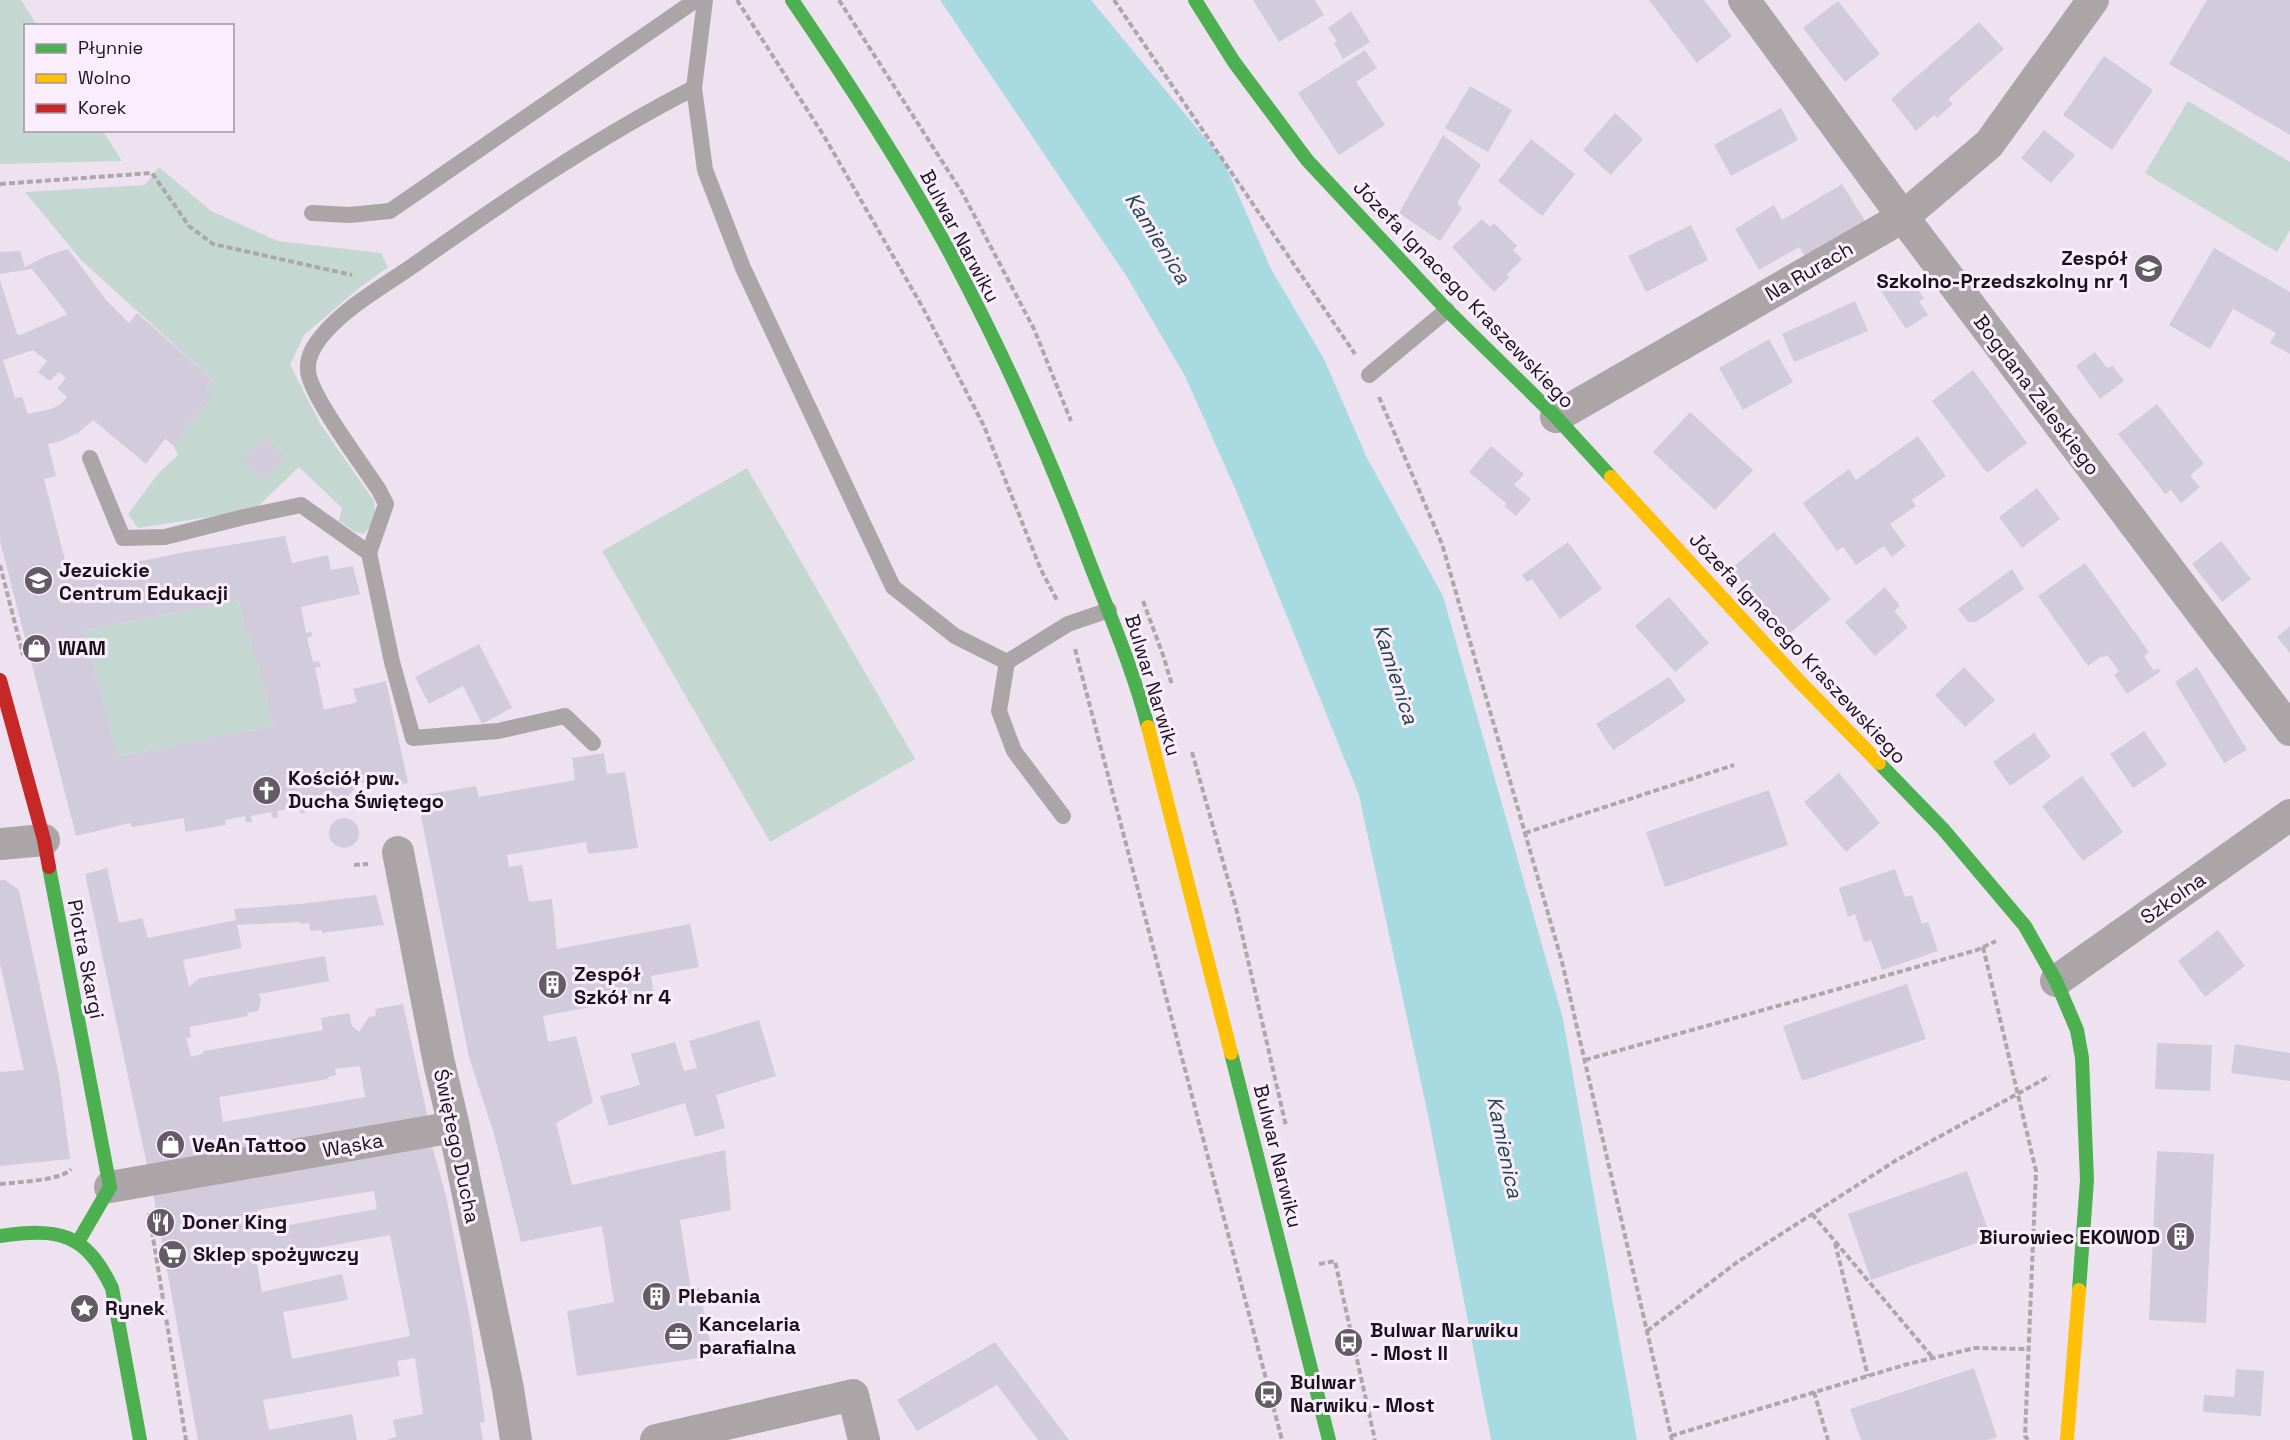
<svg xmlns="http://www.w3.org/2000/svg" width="2290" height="1440" viewBox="0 0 2290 1440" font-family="'Space Grotesk',sans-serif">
  <rect width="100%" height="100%" fill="#eee2f1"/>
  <path fill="#c4d8d1" d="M0 0H21L37 25 26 26V130L103 131 122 161 0 164Z
    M2188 101 2290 162V230L2277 252 2145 173Z
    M159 167 211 211 278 241 381 253 388 267 358 289 304 335 290 365 321 425 374 501 376 519 364 534 355 532 339 521 342 508 299 467 254 510 138 528 128 514 158 474 178 455 173 445 213 396 205 388 212 379 81 260 25 192 145 185Z
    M747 468 915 759 770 842 602 551Z
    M239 600 245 632H248L256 663H258L273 727 212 737 211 739 177 747 117 756 84 630Z"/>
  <path fill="#a8dae2" d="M940 0H1091L1223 160 1271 269 1324 359 1367 458 1443 596 1563 1019 1637 1440H1491L1428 1115 1359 795 1238 495 1185 376 1127 277Z"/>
  <path fill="#d2cbdc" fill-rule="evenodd" d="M1253 0H1315L1324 15 1279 42Z
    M1649 0H1704L1732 36 1697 63Z
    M2207 0H2290V135L2169 64Z
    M1838 1 1880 54 1845 82 1803 28Z
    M1351 11 1370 42 1343 59 1334 43 1337 41 1328 28Z
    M1979 22 2004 49 1948 99 1953 104 1937 118 1934 115 1916 131 1891 99Z
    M1365 50 1377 68 1356 82 1385 125 1339 155 1298 93Z
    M2104 56 2153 90 2112 150 2063 115Z
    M1470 86 1512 110 1488 152 1445 128Z
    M1781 108 1798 140 1731 176 1714 145Z
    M1615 113 1643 139 1611 175 1583 150Z
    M2044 130 2075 155 2051 183 2021 158Z
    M1443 135 1481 165 1457 203 1462 208 1440 241 1399 213Z
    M1531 139 1575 174 1542 216 1498 181Z
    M1842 184 1867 224 1807 260 1799 247 1759 270 1735 229 1774 205 1782 220Z
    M1482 219 1490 227 1494 223 1517 246 1513 250 1522 259 1507 274 1509 278 1494 292 1452 247Z
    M1691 225 1708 260 1646 292 1628 256Z
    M2214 248 2290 292V354L2270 343 2276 333 2233 309 2210 349 2169 325Z
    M68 249 107 301 129 323 137 313 212 379 205 388 213 396 173 445 165 439 146 464 93 420 78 433 58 442 48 444 56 476 44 479 69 576 180 553 285 536 292 563 328 555 331 570 353 566 360 594 301 607 306 633 311 632 312 636 307 638 313 662 319 661 321 667 315 668 324 710 357 702 353 689 386 681 408 783 366 788 365 783 361 782 347 797 350 802 347 804 345 800 328 802 329 809 325 810 323 804 305 806 306 812 301 814 299 807 277 811 278 818H272L271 812 251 816 252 822H246L245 816 225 820 226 825 185 832 184 818 132 827 130 823 76 836 0 541V280L17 334 20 335 34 329 66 315V312L32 269 0 274V252L20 251 25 267 46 256ZM33 350 47 361 38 372 50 381 59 372 66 378 57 388 67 397 61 404 51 409 28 414 22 397 15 398 3 360ZM239 600 245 632H248L256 664 258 663 273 727 211 737V739L177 745V747L117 756 84 630Z
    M1901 278 1909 290 1916 286 1924 299 1919 301 1928 315 1906 329 1881 291Z
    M1855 301 1868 331 1794 362 1782 334Z
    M1769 339 1793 382 1743 410 1719 368Z
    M2095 352 2107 368 2113 366 2124 381 2100 399 2076 366Z
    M1973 370 2027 443 1987 473 1932 401Z
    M2157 404 2204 464 2190 475 2200 487 2181 503 2171 490 2165 494 2118 434Z
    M1690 412 1753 470 1715 510 1653 452Z
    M1918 436 1946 476 1912 500 1916 506 1890 524 1906 546 1892 557 1884 546 1856 565 1843 547 1837 551 1803 503 1849 469 1856 480Z
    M265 437 285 457 262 480 242 460Z
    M1491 446 1524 474 1514 485 1531 499 1516 516 1504 506 1507 504 1469 472Z
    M2037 488 2060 519 2022 548 1999 517Z
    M1774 532 1831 599 1788 635 1731 569Z
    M2221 541 2251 579 2222 602 2192 564Z
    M1568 542 1602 589 1560 619 1532 579 1527 582 1522 575Z
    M2085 563 2149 652 2144 656 2154 671 2158 668 2161 671 2127 694 2114 675 2119 671 2107 655 2103 658 2102 656 2088 666 2038 596Z
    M2012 569 2024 589 1976 622H1968L1958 609Z
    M1885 587 1900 606 1894 611 1908 627 1875 656 1845 622Z
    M1669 597 1709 643 1675 672 1635 626Z
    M2290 626V653L2277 637Z
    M479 644 512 708 482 724 463 686 429 704 415 677Z
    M1964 667 1995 700 1965 727 1935 695Z
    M2197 667 2247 750 2224 763 2175 682Z
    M1669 677 1686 701 1613 750 1596 724Z
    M2144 731 2167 765 2133 788 2110 754Z
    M2034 733 2051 757 2010 786 1993 762Z
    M604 753 607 774 625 772 638 848 588 854 586 842 507 855 509 867 522 865 529 902 552 899 557 949 690 924 699 967 651 976 654 995 543 1016 548 1042 576 1036 593 1102 556 1123 572 1185 725 1150 731 1210 680 1220 691 1290 699 1288 713 1356 577 1376 567 1311 614 1302 602 1226 521 1242 494 1134 469 1057 417 796 476 786 479 797 575 780 572 758Z
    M1839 773 1880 823 1846 852 1804 802Z
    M2082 776 2123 832 2083 861 2042 806Z
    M1769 790 1788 845 1665 887 1646 832Z
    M329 833a15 15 0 1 1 30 0a15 15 0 1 1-30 0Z
    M107 868 119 923 142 918 148 938 236 920 234 909 299 904 376 895 384 925 322 933V930L310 931 309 923 300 924V922L237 925 242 948 183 960 189 987 200 978 325 956 329 981 259 994 261 1001 258 1011 247 1013 248 1016 189 1027 191 1037 186 1038 191 1057 202 1054 204 1051 323 1030 321 1018 349 1013 352 1026 359 1032 369 1017 376 1016 375 1009 403 1004 429 1123 148 1170 85 874ZM360 1066 365 1097 223 1122 219 1097 328 1079V1077L336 1075 335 1069Z
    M1895 869 1905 897 1912 895 1922 924 1928 922 1938 951 1882 970 1871 940 1864 942 1855 914 1848 917 1839 888Z
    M0 880H5L19 890 59 1076 70 1159 0 1166V1072L24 1070 0 964Z
    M2218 930 2245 966 2205 997 2178 961Z
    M1907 984 1926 1039 1802 1081 1783 1026Z
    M759 1020 776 1076 716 1095 725 1128 695 1137 685 1103 609 1126 600 1096 640 1085 631 1054 675 1042 684 1071 697 1068 689 1041Z
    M2157 1043 2212 1045 2210 1091 2155 1089Z
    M2235 1044 2290 1053V1081L2231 1073Z
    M432 1146 446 1196 471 1324 485 1422 480 1423 483 1440H386L396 1437 393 1420 423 1414 415 1358 397 1361 400 1376 263 1400 269 1430 352 1414 357 1440H198L153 1193ZM374 1191 377 1209 261 1230 257 1210ZM390 1235 410 1336 292 1359 283 1312 348 1300 342 1274 262 1292 256 1259Z
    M2157 1151 2214 1154 2206 1323 2149 1320Z
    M1967 1171 1991 1238 1871 1280 1848 1214Z
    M995 1342 1069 1440H1038L997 1385 917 1431 897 1400Z
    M1974 1368 1997 1437 1988 1440H1861L1850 1409Z
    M2236 1369 2264 1371 2261 1416 2203 1412 2204 1395 2234 1397Z"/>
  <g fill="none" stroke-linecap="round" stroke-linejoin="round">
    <path stroke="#ada6ac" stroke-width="4" stroke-dasharray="6 3" stroke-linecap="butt" d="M737 0 824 136 923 308 984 426 1041 570 1058 602
      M839 0 963 194 1034 329 1071 421
      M1114 0 1355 354
      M0 184 152 173 189 226 213 244 352 275
      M1379 397 1442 544 1562 962 1672 1440
      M0 565 23 655
      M1143 601 1163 655 1172 685
      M1075 649 1282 1440
      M1192 752 1236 908 1286 1126
      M1525 833 1734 765
      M354 865 368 864
      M1983 947 2036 1171 2025 1436 2028 1440
      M1585 1060 1977 950 1996 941
      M0 1184C16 1182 61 1181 71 1169
      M149 1213 186 1440
      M1812 1214 1933 1358
      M1835 1243 1868 1376
      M1319 1264 1335 1261 1375 1440
      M1647 1331 1736 1263 1895 1161 2050 1076
      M1814 1392 1828 1440
      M1671 1436 1904 1365 1975 1348 2029 1349"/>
    <path stroke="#aca5a7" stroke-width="16" d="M694 88 705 170 743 268 893 587 955 636 1007 662 1068 624 1109 610
      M312 213 349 215 390 211 696 0
      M1369 375 1447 310
      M90 458 123 538 165 537 244 517 301 505 369 553
      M1007 662 999 711 1014 751 1063 816
      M593 743 565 716 498 731 413 738 392 662 369 553 386 504 379 490C364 467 308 393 308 370 307 357 313 347 321 337 347 305 388 284 421 260 509 198 598 137 694 88L705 0"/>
    <path stroke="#aca5a7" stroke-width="32" d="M1744 0 1903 217 2290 730
      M1556 417 1903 217 1989 144 2093 0
      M0 844 44 840
      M398 852 439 1063 454 1127 508 1389 516 1440
      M2056 981 2290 815
      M110 1187 454 1127
      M656 1440 853 1395 864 1440"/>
    <path stroke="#4caf50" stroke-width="14" d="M792 0C846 79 898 159 944 242 1000 346 1049 454 1090 564 1111 618 1134 672 1148 727
      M1195 0 1234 62 1307 160 1447 310 1556 417 1611 477
      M1879 763 1943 829 2025 926 2056 981 2077 1030 2082 1058 2087 1180 2079 1290
      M49 867 110 1187 78 1242
      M1231 1053 1329 1440
      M0 1236C59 1228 85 1232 112 1288L140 1440"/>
    <path stroke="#ffc107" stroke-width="14" d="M1611 477 1800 682 1879 763
      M1148 727 1231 1053
      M2067 1440 2079 1290"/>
    <path stroke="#c62828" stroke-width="14" d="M0 680 44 840 49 867"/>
  </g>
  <defs>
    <symbol id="school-disc" viewBox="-11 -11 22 22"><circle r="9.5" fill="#645b66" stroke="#faedfd"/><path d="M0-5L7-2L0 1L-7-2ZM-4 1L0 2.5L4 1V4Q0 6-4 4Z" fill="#fff"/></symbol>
    <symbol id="shop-disc" viewBox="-11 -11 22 22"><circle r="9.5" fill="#645b66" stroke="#faedfd"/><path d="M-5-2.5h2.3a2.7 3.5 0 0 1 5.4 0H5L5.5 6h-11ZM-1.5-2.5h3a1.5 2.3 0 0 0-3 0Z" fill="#fff"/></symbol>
    <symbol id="church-disc" viewBox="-11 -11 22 22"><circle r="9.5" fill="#645b66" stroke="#faedfd"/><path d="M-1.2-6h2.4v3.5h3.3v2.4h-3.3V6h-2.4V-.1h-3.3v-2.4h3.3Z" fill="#fff"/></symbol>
    <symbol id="building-disc" viewBox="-11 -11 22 22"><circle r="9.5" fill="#645b66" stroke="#faedfd"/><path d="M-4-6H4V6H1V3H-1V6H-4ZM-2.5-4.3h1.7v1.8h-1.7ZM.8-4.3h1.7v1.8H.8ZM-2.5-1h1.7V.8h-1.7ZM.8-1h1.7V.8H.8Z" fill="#fff"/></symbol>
    <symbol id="restaurant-disc" viewBox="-11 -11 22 22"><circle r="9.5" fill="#645b66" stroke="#faedfd"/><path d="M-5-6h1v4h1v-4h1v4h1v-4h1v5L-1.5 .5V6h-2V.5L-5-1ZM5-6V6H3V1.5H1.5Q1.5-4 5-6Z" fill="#fff"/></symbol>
    <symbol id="supermarket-disc" viewBox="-11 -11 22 22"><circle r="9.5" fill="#645b66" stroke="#faedfd"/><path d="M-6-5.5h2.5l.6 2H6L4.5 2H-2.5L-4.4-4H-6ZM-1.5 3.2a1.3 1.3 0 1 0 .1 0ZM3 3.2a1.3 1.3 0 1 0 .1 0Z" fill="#fff"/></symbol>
    <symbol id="sight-disc" viewBox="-11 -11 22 22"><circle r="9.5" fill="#645b66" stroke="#faedfd"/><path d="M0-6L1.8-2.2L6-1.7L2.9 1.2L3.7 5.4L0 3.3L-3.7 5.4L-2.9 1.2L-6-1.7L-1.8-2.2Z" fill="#fff"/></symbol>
    <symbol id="office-disc" viewBox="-11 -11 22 22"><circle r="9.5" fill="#645b66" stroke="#faedfd"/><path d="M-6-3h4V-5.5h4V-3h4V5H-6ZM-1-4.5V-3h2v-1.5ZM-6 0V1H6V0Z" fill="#fff"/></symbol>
    <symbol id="bus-disc" viewBox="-11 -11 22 22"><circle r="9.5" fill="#645b66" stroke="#faedfd"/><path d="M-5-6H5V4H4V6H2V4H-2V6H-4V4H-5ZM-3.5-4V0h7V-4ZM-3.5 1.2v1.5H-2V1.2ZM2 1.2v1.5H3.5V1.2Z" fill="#fff"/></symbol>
  </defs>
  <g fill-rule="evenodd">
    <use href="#school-disc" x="2132" y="252" width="33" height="33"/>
    <use href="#school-disc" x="22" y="564" width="33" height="33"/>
    <use href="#shop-disc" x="20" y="632" width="33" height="33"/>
    <use href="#church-disc" x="250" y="774" width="33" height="33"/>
    <use href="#building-disc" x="536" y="968" width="33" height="33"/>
    <use href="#shop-disc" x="154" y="1128" width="33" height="33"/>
    <use href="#restaurant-disc" x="144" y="1206" width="33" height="33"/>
    <use href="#building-disc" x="2164" y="1220" width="33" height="33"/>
    <use href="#supermarket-disc" x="156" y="1238" width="33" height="33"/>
    <use href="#building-disc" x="640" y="1280" width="33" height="33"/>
    <use href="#sight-disc" x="68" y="1292" width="33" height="33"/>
    <use href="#office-disc" x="662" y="1320" width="33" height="33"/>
    <use href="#bus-disc" x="1332" y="1326" width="33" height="33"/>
    <use href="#bus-disc" x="1252" y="1378" width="33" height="33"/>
  </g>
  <g text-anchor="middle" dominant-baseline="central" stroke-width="6" stroke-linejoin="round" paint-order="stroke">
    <g font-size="20" fill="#19121b" stroke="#faedfd">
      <text transform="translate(960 236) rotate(62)">Bulwar Narwiku</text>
      <text transform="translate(1809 271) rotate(-30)">Na Rurach</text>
      <text transform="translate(1464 294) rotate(46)">Józefa Ignacego Kraszewskiego</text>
      <text transform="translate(2037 395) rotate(53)">Bogdana Zaleskiego</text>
      <text transform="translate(1798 648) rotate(47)">Józefa Ignacego Kraszewskiego</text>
      <text transform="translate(1153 685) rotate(73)">Bulwar Narwiku</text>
      <text transform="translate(2173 898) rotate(-35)">Szkolna</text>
      <text transform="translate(86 959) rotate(79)">Piotra Skargi</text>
      <text transform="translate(353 1145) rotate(-10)">Wąska</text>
      <text transform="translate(457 1146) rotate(78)">Świętego Ducha</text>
      <text transform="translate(1278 1156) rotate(76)">Bulwar Narwiku</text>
    </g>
    <g font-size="20" font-weight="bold" fill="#19121b" stroke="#faedfd" text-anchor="start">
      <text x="2128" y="258" text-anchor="end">Zespół<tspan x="2128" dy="23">Szkolno-Przedszkolny nr 1</tspan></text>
      <text x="59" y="570">Jezuickie<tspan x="59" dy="23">Centrum Edukacji</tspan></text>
      <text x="58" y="648">WAM</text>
      <text x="288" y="778">Kościół pw.<tspan x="288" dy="23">Ducha Świętego</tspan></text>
      <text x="574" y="974">Zespół<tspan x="574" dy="23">Szkół nr 4</tspan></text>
      <text x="192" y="1145">VeAn Tattoo</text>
      <text x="182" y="1222">Doner King</text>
      <text x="2160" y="1237" text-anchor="end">Biurowiec EKOWOD</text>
      <text x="193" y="1254">Sklep spożywczy</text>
      <text x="678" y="1296">Plebania</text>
      <text x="105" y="1308">Rynek</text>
      <text x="699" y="1324">Kancelaria<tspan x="699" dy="23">parafialna</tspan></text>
      <text x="1370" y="1330">Bulwar Narwiku<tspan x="1370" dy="23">- Most II</tspan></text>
      <text x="1290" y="1382">Bulwar<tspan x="1290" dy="23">Narwiku - Most</tspan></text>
    </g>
    <g font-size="21" font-style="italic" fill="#204547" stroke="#faedfd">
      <text transform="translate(1158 238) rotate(58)">Kamienica</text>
      <text transform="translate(1396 674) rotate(72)">Kamienica</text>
      <text transform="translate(1505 1147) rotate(78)">Kamienica</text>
    </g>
  </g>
  <rect x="24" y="24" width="210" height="108" fill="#faedfd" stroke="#a095a3" stroke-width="1.5"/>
  <rect x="36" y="44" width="30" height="9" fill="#4caf50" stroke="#a095a3" stroke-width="1.5"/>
  <text x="78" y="54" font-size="18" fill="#19121b">Płynnie</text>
  <rect x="36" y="74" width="30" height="9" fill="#ffc107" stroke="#a095a3" stroke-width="1.5"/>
  <text x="78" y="84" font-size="18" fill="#19121b">Wolno</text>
  <rect x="36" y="104" width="30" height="9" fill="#c62828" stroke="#a095a3" stroke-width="1.5"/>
  <text x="78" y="114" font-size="18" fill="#19121b">Korek</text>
</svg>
